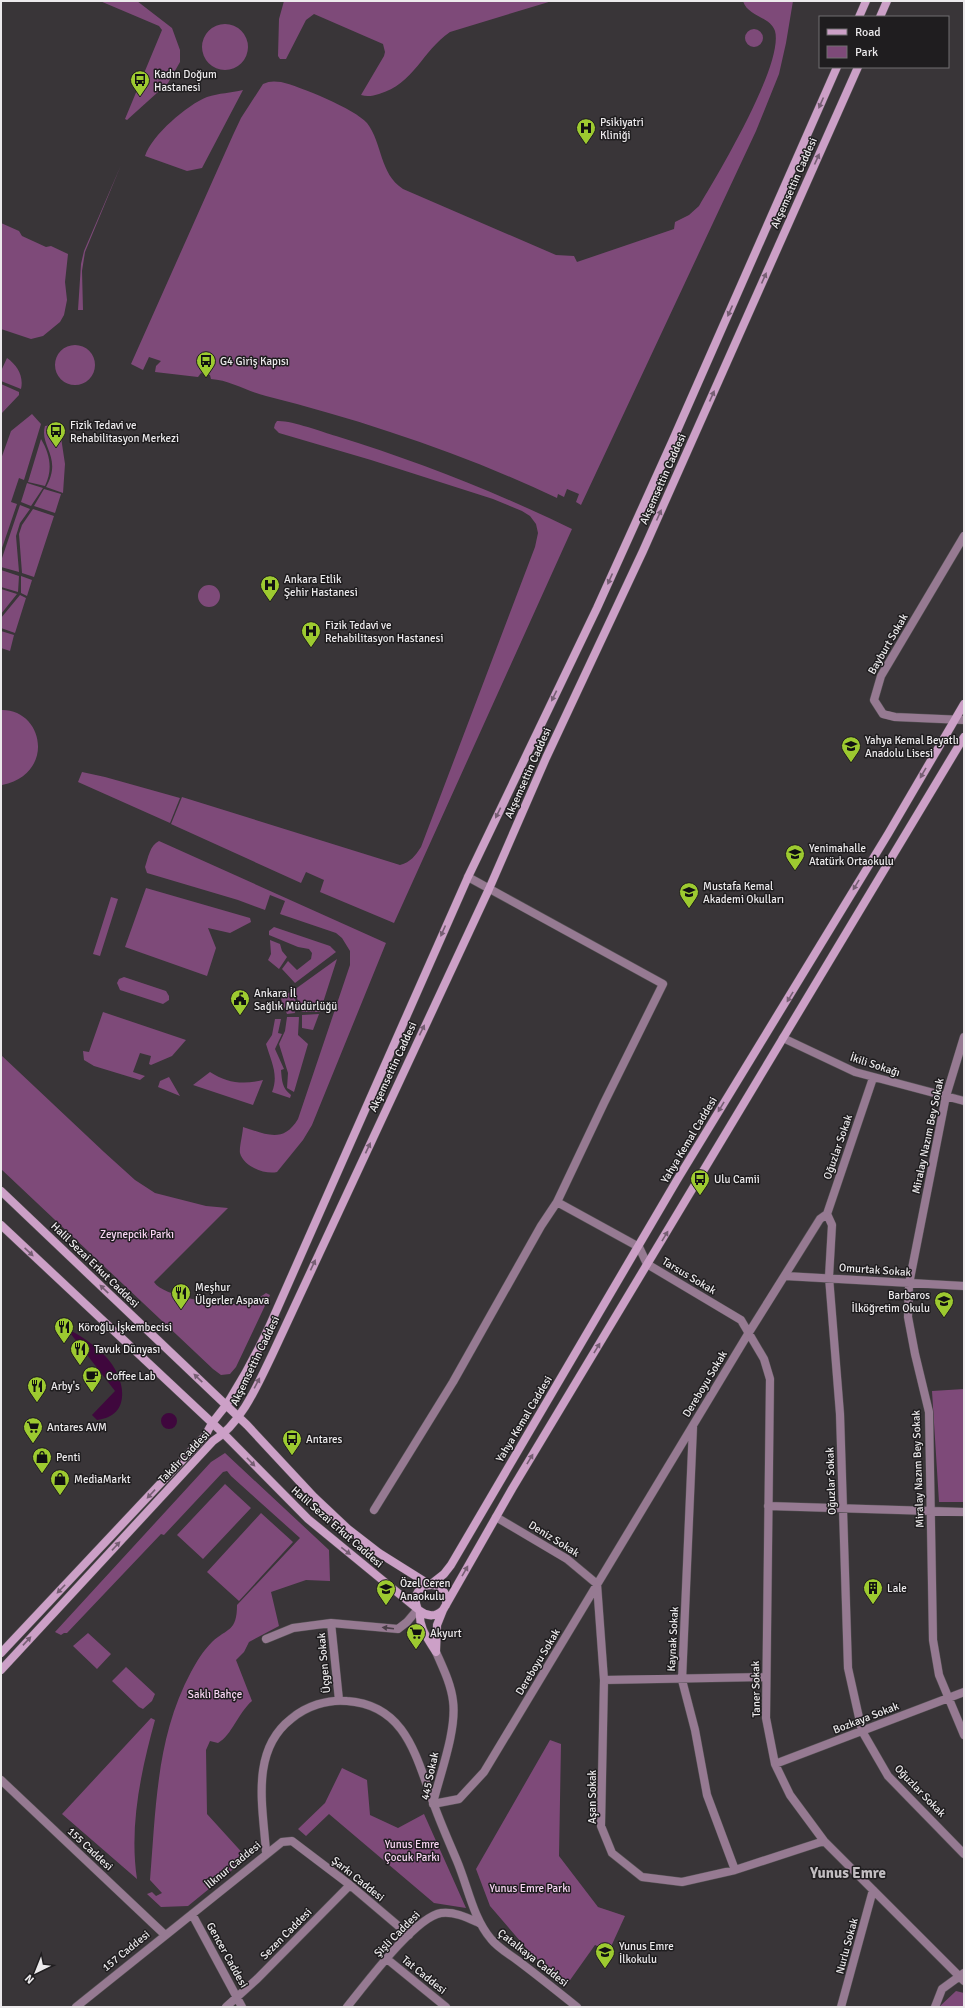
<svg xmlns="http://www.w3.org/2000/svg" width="965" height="2008" viewBox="0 0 965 2008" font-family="Signika,sans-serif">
  <rect width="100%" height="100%" fill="#393538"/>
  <path fill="#7e4a79" d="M100 1H137L172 28 180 50V62L168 83 127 120 125 119 162 30 159 26Z
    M284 1H552L450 32C422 51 414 84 379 94 373 96 367 97 361 95L384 56 385 52 383 44 314 14 306 20 286 59H280L278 56 279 19Z
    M743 1H793L786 43 779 74 756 131 581 505 576 502 579 494 567 489 564 497 558 494 557 498C464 454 365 421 266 396 248 392 230 380 211 379L210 375 201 373 198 377 155 372 156 366 161 361 149 357 143 370 131 364 233 135 241 118 263 84C269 81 274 81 281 82 299 86 355 109 367 123 383 144 379 173 403 189L556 255 574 256 577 262 674 229 675 222 689 215 699 206C718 174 784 64 775 31 770 16 748 17 743 1Z
    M202 47a23 23 0 1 1 46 0a23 23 0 1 1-46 0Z
    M745 38a9 9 0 1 1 18 0a9 9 0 1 1-18 0Z
    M243 90 202 168 187 171 145 156C152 135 187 105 207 97 219 93 231 93 243 90Z
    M121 165 85 252 82 271 83 310H78L81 264 84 251Z
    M1 223 19 231 22 236 46 247 51 246 68 254 65 282 67 300 64 315 60 322 43 336 31 339 1 329Z
    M55 365a20 20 0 1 1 40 0a20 20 0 1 1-40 0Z
    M7 358C17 365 24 376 21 389L1 381V371Z
    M1 384 19 392V395L1 414Z
    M32 414 41 424 24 480 19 478 11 502 17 504 1 551V459L11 431Z
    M277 421C291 420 322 432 336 436 417 461 496 492 572 529L394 923 320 892 324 880 306 872 301 883 171 824 182 797 400 865C411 862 415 856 421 847L535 547 538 533 536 524 530 516 522 511 493 499 371 460 279 433 274 428 275 424Z
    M59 424 65 464 63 493 46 487C63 457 39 446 45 426Z
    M41 439C50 454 53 470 45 486L28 482Z
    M27 483 43 488 31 506 21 502Z
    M44 489 61 494 55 513 34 506Z
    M20 505 30 509 20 523 16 536 19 572 1 567V561Z
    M33 509 54 516 34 577 22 573 19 534 22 525Z
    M1 570 19 576 18 592 1 587Z
    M21 576 32 580 27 596 21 593Z
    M198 596a11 11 0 1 1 22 0a11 11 0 1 1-22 0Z
    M1 589 17 594 1 614Z
    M20 595 26 598 15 633 1 628V618Z
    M1 631 14 635 10 651 1 648Z
    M1 710C44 709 56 774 2 785Z
    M82 772 105 777 180 798 170 823 78 782Z
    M159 841 386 943 312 1125 303 1140 277 1172C265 1175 243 1166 240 1153 239 1148 243 1133 243 1127 266 1134 283 1144 298 1119L350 965V951L342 938 336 933 280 914 285 901 270 895 265 910 238 900 147 873 145 867C148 858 150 845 159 841Z
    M146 888 250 918 251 922 230 933 208 928 216 948 207 976 125 947Z
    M111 897 118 899 100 956 93 954Z
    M274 927 330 946 336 952 295 983 282 969 288 961 297 970 311 959 312 953 309 949 298 947 269 935V931Z
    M270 940 280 944 282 951 287 957 279 969 268 960 271 954Z
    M337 959 320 1012H302L294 990Z
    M124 977 166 991 169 996V1000L163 1004 120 990 117 983 119 979Z
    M291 991 296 1001 292 1003 295 1013 287 1014 281 999Z
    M103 1012 186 1040 172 1056 151 1065 149 1064 151 1056 140 1053 133 1072 145 1076 140 1080 94 1066 84 1060 83 1051 89 1052Z
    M319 1014 313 1030 302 1028V1015Z
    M287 1017H299L298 1035 308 1044 294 1092 287 1088 288 1073 279 1044 285 1031Z
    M275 1019H281L278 1033 282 1034 275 1049 284 1069 281 1070C282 1081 282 1088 291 1095L290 1098 272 1092C279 1075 271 1061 266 1044L272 1035Z
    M1 1055 104 1152 135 1180 155 1193 206 1206 228 1208 154 1282C163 1297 217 1304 234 1304 245 1303 257 1300 266 1293L270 1295 236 1367 230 1374 221 1375 213 1369 1 1169Z
    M210 1072C227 1083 243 1085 263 1080L253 1105 193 1085Z
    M169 1077 180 1096 158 1087 160 1081Z
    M964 1389V1502H939L932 1391Z
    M225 1453 329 1550 330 1581 306 1580 271 1592 279 1626 249 1642 244 1652 236 1660 252 1701C238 1713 232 1735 218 1743L210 1741 206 1750 207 1814 247 1858 188 1906 161 1907 147 1894 152 1892 156 1896 162 1893 150 1880C156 1809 156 1737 191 1672 197 1661 203 1651 212 1642 227 1628 237 1632 237 1605L300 1538 231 1476 227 1471 223 1472 164 1535 161 1534 67 1633H64L61 1635 55 1632 211 1462Z
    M225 1484 251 1508 203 1559 177 1535Z
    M261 1513 293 1542 239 1601 207 1572Z
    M88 1633 111 1654 97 1669 73 1646Z
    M126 1667 155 1694 152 1701 143 1709 139 1707 112 1681Z
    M151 1718 155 1720C141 1771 129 1826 137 1879L62 1814Z
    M550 1740 561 1744 559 1856 598 1907 625 1916 609 1951 595 1945 568 1983 533 1956 490 1906 476 1869Z
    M342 1768 367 1780 370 1815 398 1828 424 1814 466 1908 434 1903 329 1814 306 1836 298 1829 325 1803Z
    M956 1991 964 1993V2007H939Z"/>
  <path fill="#3f073d" d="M67 1329C81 1335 97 1347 107 1358 125 1378 133 1416 97 1420L92 1415 115 1391Z
    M161 1421a8 8 0 1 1 16 0a8 8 0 1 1-16 0Z"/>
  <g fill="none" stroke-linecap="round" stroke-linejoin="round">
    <defs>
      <path id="minor" d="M964 536 881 676 874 700 883 714 895 717 964 720
        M964 1037 946 1096 909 1284 908 1317 915 1354 929 1412 933 1640 939 1675 964 1735
        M783 1038 855 1072 964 1101
        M873 1078 827 1214 832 1225 829 1277 840 1414 848 1668 862 1731 888 1776 964 1854
        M557 1202 639 1247 647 1264 741 1320 764 1359 770 1379 766 1718 775 1764 790 1795 824 1841 964 1981
        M785 1276 964 1286
        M693 1427 682 1680 695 1730 707 1795 735 1870
        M768 1506 964 1512
        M374 1510 453 1382 541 1226 557 1202 604 1103 663 984 468 877
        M496 1517 567 1559 597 1584 604 1680 601 1826 612 1853 642 1877 682 1882 735 1870 824 1841
        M331 1623 339 1700
        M266 1639 293 1628 331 1623 398 1629 407 1622 418 1609
        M604 1680 766 1677
        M775 1764 964 1692
        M1 1780 164 1934
        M433 1803C440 1774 457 1730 453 1701 451 1684 443 1668 436 1652
        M433 1804 459 1799 484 1772 748 1334 820 1219 827 1214
        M266 1852C263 1807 250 1751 291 1719 306 1706 328 1699 347 1701 406 1705 416 1757 433 1802 440 1822 449 1842 457 1861 468 1887 473 1918 491 1939 497 1947 509 1954 517 1960 537 1975 557 1991 577 2007
        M192 1914 242 2007
        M387 1959 446 2007
        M76 2007 282 1842 292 1841 350 1885 409 1935
        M226 2007 257 1979 350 1885
        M347 2007C365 1985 415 1917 441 1913 454 1911 468 1918 479 1923
        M841 2007 873 1890
        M935 2007 942 1989 964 1973"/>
      <path id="secondary" d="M859 17 866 1
        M880 17 887 1
        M1 1191 247 1425 314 1497 348 1529 379 1553 430 1585
        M1 1225 224 1434 308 1519 420 1611C428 1617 436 1617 443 1610L512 1489 964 737
        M430 1585 444 1574 451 1565 677 1180 888 834 964 704
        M417 1607C408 1580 450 1576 446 1605
        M420 1611C418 1627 428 1639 436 1652
        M436 1651 437 1625 443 1610
        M1 1653 206 1435C212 1419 222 1413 230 1399 245 1375 258 1351 270 1325L468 877 597 608 672 442 837 67
        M1 1670 213 1441C241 1424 258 1384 272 1355L489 889 546 758 643 551 858 67"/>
    </defs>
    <use href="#minor" stroke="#565255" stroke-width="9"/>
    <use href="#secondary" stroke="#565255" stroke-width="9"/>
    <use href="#minor" stroke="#967a92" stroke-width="8"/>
    <use href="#secondary" stroke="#cca0c7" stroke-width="8"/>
  </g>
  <defs><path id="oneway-solid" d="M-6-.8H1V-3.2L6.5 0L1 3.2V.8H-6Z"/></defs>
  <g fill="#765e73">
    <use href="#oneway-solid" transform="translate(821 103) rotate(114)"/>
    <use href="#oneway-solid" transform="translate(817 159) rotate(-66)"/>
    <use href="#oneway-solid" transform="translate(764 278) rotate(-66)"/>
    <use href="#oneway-solid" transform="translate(730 311) rotate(114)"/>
    <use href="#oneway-solid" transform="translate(712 396) rotate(-66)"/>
    <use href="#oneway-solid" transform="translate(659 515) rotate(-66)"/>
    <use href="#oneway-solid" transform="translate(610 579) rotate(114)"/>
    <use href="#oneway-solid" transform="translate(554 696) rotate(116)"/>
    <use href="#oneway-solid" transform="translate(923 773) rotate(120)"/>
    <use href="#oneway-solid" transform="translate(498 813) rotate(116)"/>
    <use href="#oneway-solid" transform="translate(856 885) rotate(121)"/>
    <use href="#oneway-solid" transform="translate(443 931) rotate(114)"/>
    <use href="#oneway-solid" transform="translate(790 997) rotate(121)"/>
    <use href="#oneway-solid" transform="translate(422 1030) rotate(-64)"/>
    <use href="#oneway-solid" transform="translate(721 1107) rotate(121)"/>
    <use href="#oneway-solid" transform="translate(368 1148) rotate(-65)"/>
    <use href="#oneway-solid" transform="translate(665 1236) rotate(-59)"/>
    <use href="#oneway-solid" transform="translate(29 1252) rotate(43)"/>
    <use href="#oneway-solid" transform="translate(313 1265) rotate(-65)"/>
    <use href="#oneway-solid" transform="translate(104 1289) rotate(-136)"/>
    <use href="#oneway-solid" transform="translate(597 1348) rotate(-59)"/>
    <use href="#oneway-solid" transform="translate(198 1378) rotate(-136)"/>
    <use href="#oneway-solid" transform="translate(257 1383) rotate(-62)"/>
    <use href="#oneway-solid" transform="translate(530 1459) rotate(-59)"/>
    <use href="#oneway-solid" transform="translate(251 1462) rotate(46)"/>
    <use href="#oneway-solid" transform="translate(151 1494) rotate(133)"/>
    <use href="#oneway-solid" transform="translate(116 1546) rotate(-47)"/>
    <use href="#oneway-solid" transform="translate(346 1551) rotate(38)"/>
    <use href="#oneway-solid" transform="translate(465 1571) rotate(-60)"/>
    <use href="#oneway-solid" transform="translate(61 1589) rotate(134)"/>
    <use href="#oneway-solid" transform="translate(27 1641) rotate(-47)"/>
  </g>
  <use fill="#493e47" href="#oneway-solid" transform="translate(388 1628) rotate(-173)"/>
  <defs>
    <symbol id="bus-pin" viewBox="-11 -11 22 30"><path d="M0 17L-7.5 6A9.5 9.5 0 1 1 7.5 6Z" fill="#9dca30" stroke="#1f1d1f"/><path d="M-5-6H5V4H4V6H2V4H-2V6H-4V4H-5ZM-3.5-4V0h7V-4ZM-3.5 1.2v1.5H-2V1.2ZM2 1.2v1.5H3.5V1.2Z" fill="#111"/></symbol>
    <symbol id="hospital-pin" viewBox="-11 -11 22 30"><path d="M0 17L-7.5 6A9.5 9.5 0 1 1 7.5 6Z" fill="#9dca30" stroke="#1f1d1f"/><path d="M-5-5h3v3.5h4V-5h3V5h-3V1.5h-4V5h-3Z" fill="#111"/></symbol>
    <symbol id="school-pin" viewBox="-11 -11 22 30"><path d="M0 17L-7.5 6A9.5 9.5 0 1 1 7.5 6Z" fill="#9dca30" stroke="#1f1d1f"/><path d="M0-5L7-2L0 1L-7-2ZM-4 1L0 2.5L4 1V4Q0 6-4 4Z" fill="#111"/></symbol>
    <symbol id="civic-pin" viewBox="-11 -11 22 30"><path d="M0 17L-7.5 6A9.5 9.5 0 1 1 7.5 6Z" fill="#9dca30" stroke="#1f1d1f"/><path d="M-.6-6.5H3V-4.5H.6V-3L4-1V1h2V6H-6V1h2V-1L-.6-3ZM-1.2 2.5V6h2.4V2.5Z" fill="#111"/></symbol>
    <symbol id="restaurant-pin" viewBox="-11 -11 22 30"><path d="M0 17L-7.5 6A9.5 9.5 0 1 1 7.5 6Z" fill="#9dca30" stroke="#1f1d1f"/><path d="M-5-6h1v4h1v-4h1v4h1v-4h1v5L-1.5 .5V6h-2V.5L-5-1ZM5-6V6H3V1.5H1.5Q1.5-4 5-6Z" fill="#111"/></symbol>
    <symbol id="cafe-pin" viewBox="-11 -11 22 30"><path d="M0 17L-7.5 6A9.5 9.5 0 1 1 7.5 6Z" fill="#9dca30" stroke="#1f1d1f"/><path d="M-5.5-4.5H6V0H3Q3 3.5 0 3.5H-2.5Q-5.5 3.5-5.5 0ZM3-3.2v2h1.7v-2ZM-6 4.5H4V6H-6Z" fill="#111"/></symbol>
    <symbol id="supermarket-pin" viewBox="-11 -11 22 30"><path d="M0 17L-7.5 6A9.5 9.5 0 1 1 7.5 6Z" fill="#9dca30" stroke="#1f1d1f"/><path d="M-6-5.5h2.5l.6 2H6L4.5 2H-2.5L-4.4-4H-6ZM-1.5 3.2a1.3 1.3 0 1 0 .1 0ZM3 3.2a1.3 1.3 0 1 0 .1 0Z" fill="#111"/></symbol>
    <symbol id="shop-pin" viewBox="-11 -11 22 30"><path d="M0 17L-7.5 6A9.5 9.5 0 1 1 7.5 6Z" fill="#9dca30" stroke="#1f1d1f"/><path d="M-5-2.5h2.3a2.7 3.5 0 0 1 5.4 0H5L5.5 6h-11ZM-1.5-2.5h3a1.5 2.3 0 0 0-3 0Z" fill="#111"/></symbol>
    <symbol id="building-pin" viewBox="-11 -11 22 30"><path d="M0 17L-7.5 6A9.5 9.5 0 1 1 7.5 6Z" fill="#9dca30" stroke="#1f1d1f"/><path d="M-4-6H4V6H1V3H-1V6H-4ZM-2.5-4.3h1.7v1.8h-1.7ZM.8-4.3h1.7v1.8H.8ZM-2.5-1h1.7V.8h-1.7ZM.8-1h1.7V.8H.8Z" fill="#111"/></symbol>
  </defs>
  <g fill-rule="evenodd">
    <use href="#bus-pin" x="129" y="69" width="22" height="30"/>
    <use href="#hospital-pin" x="575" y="117" width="22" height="30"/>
    <use href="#bus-pin" x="195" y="350" width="22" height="30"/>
    <use href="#bus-pin" x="45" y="420" width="22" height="30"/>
    <use href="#hospital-pin" x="259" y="574" width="22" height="30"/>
    <use href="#hospital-pin" x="300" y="620" width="22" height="30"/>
    <use href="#school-pin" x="840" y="735" width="22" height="30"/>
    <use href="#school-pin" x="784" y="843" width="22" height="30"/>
    <use href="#school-pin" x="678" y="881" width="22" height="30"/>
    <use href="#civic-pin" x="229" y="988" width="22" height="30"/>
    <use href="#bus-pin" x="689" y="1168" width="22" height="30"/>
    <use href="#restaurant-pin" x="170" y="1282" width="22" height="30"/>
    <use href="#school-pin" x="933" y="1290" width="22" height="30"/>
    <use href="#restaurant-pin" x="53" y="1316" width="22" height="30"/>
    <use href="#restaurant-pin" x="69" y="1338" width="22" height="30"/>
    <use href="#cafe-pin" x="81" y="1365" width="22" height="30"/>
    <use href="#restaurant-pin" x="26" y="1375" width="22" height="30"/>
    <use href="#supermarket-pin" x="22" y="1416" width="22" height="30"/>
    <use href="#bus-pin" x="281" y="1428" width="22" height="30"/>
    <use href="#shop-pin" x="31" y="1446" width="22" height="30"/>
    <use href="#shop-pin" x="49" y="1468" width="22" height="30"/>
    <use href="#building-pin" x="862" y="1577" width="22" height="30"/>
    <use href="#school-pin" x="375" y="1578" width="22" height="30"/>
    <use href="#supermarket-pin" x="405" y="1622" width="22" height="30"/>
    <use href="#school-pin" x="594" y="1941" width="22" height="30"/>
  </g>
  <g text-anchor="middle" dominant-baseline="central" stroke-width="3" stroke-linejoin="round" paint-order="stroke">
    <g font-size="11" fill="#eceaec" stroke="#1f1d1f" text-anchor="start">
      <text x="154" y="74">Kadın Doğum<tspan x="154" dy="13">Hastanesi</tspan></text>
      <text x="600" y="122">Psikiyatri<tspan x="600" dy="13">Kliniği</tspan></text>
      <text x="220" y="361">G4 Giriş Kapısı</text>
      <text x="70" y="425">Fizik Tedavi ve<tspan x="70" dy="13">Rehabilitasyon Merkezi</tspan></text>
      <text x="284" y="579">Ankara Etlik<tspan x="284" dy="13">Şehir Hastanesi</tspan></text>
      <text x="325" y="625">Fizik Tedavi ve<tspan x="325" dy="13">Rehabilitasyon Hastanesi</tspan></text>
      <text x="865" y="740">Yahya Kemal Beyatlı<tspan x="865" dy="13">Anadolu Lisesi</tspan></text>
      <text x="809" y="848">Yenimahalle<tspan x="809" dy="13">Atatürk Ortaokulu</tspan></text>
      <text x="703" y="886">Mustafa Kemal<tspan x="703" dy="13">Akademi Okulları</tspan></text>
      <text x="254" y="993">Ankara İl<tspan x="254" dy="13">Sağlık Müdürlüğü</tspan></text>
      <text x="714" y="1179">Ulu Camii</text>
      <text x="195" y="1287">Meşhur<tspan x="195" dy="13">Ülgerler Aspava</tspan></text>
      <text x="930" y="1295" text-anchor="end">Barbaros<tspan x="930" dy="13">İlköğretim Okulu</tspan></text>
      <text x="78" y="1327">Köroğlu İşkembecisi</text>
      <text x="94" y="1349">Tavuk Dünyası</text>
      <text x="106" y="1376">Coffee Lab</text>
      <text x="51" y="1386">Arby's</text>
      <text x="47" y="1427">Antares AVM</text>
      <text x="306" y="1439">Antares</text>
      <text x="56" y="1457">Penti</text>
      <text x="74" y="1479">MediaMarkt</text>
      <text x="400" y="1583">Özel Ceren<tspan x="400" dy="13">Anaokulu</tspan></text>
      <text x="887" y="1588">Lale</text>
      <text x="430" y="1633">Akyurt</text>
      <text x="619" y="1946">Yunus Emre<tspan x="619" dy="13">İlkokulu</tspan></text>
    </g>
    <g font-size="11" fill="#eceaec" stroke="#1f1d1f">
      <text transform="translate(794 183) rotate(-66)">Akşemsettin Caddesi</text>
      <text transform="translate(663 479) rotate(-66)">Akşemsettin Caddesi</text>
      <text transform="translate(888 644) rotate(-60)">Bayburt Sokak</text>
      <text transform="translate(528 773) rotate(-66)">Akşemsettin Caddesi</text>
      <text transform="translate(875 1065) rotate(18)">İkili Sokağı</text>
      <text transform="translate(393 1067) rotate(-65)">Akşemsettin Caddesi</text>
      <text transform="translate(928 1136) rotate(-78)">Miralay Nazım Bey Sokak</text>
      <text transform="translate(689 1140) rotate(-59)">Yahya Kemal Caddesi</text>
      <text transform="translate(838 1147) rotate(-71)">Oğuzlar Sokak</text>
      <text transform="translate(95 1265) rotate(44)">Halil Sezai Erkut Caddesi</text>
      <text transform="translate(875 1270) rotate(4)">Omurtak Sokak</text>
      <text transform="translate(689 1276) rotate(31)">Tarsus Sokak</text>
      <text transform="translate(255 1361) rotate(-64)">Akşemsettin Caddesi</text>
      <text transform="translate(705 1384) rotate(-59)">Dereboyu Sokak</text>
      <text transform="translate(524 1419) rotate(-59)">Yahya Kemal Caddesi</text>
      <text transform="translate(184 1457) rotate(-46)">Takdir Caddesi</text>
      <text transform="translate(918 1469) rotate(-92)">Miralay Nazım Bey Sokak</text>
      <text transform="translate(831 1481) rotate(-92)">Oğuzlar Sokak</text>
      <text transform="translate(337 1527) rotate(41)">Halil Sezai Erkut Caddesi</text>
      <text transform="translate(554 1539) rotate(32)">Deniz Sokak</text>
      <text transform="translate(673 1639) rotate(-87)">Kaynak Sokak</text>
      <text transform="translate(538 1662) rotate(-59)">Dereboyu Sokak</text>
      <text transform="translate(324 1663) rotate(-95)">Üçgen Sokak</text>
      <text transform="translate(756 1689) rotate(-91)">Taner Sokak</text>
      <text transform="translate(866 1718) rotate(-21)">Bozkaya Sokak</text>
      <text transform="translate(430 1776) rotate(-78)">445 Sokak</text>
      <text transform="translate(920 1791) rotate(46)">Oğuzlar Sokak</text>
      <text transform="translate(592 1797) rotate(-90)">Aşan Sokak</text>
      <text transform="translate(90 1849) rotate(43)">155 Caddesi</text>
      <text transform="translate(233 1865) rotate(-39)">İlknur Caddesi</text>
      <text transform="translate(358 1879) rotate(39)">Şarkı Caddesi</text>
      <text transform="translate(286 1934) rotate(-45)">Sezen Caddesi</text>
      <text transform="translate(397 1934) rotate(-45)">Şişli Caddesi</text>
      <text transform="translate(847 1946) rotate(-75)">Nurlu Sokak</text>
      <text transform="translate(126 1951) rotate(-39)">157 Caddesi</text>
      <text transform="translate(227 1955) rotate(61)">Gencer Caddesi</text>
      <text transform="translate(533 1958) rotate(38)">Çatalkaya Caddesi</text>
      <text transform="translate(424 1975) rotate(39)">Tat Caddesi</text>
    </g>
    <g font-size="11" fill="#f8d5f3" stroke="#1f1d1f">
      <text x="137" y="1234">Zeynepcik Parkı</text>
      <text x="215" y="1694">Saklı Bahçe</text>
      <text x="412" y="1844">Yunus Emre<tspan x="412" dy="13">Çocuk Parkı</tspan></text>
      <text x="530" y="1888">Yunus Emre Parkı</text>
    </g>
    <g font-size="15" font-weight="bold" fill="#c1bdc0" stroke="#1f1d1f">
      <text x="848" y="1873">Yunus Emre</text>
    </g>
  </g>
  <rect width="965" height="2008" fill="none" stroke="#eceaec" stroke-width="4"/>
  <rect x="819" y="16" width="130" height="52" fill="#1f1d1f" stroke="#716f71"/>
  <rect x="827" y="29" width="20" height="6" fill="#cca0c7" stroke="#716f71"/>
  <text x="855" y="36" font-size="12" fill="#eceaec">Road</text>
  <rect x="827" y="46" width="20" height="12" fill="#7e4a79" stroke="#716f71"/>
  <text x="855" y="56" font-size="12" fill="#eceaec">Park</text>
  <g transform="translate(36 1972) rotate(223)" stroke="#1f1d1f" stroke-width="3" paint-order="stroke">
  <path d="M0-3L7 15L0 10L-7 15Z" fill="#eceaec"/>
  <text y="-6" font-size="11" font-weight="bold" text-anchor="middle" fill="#eceaec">N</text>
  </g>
</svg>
